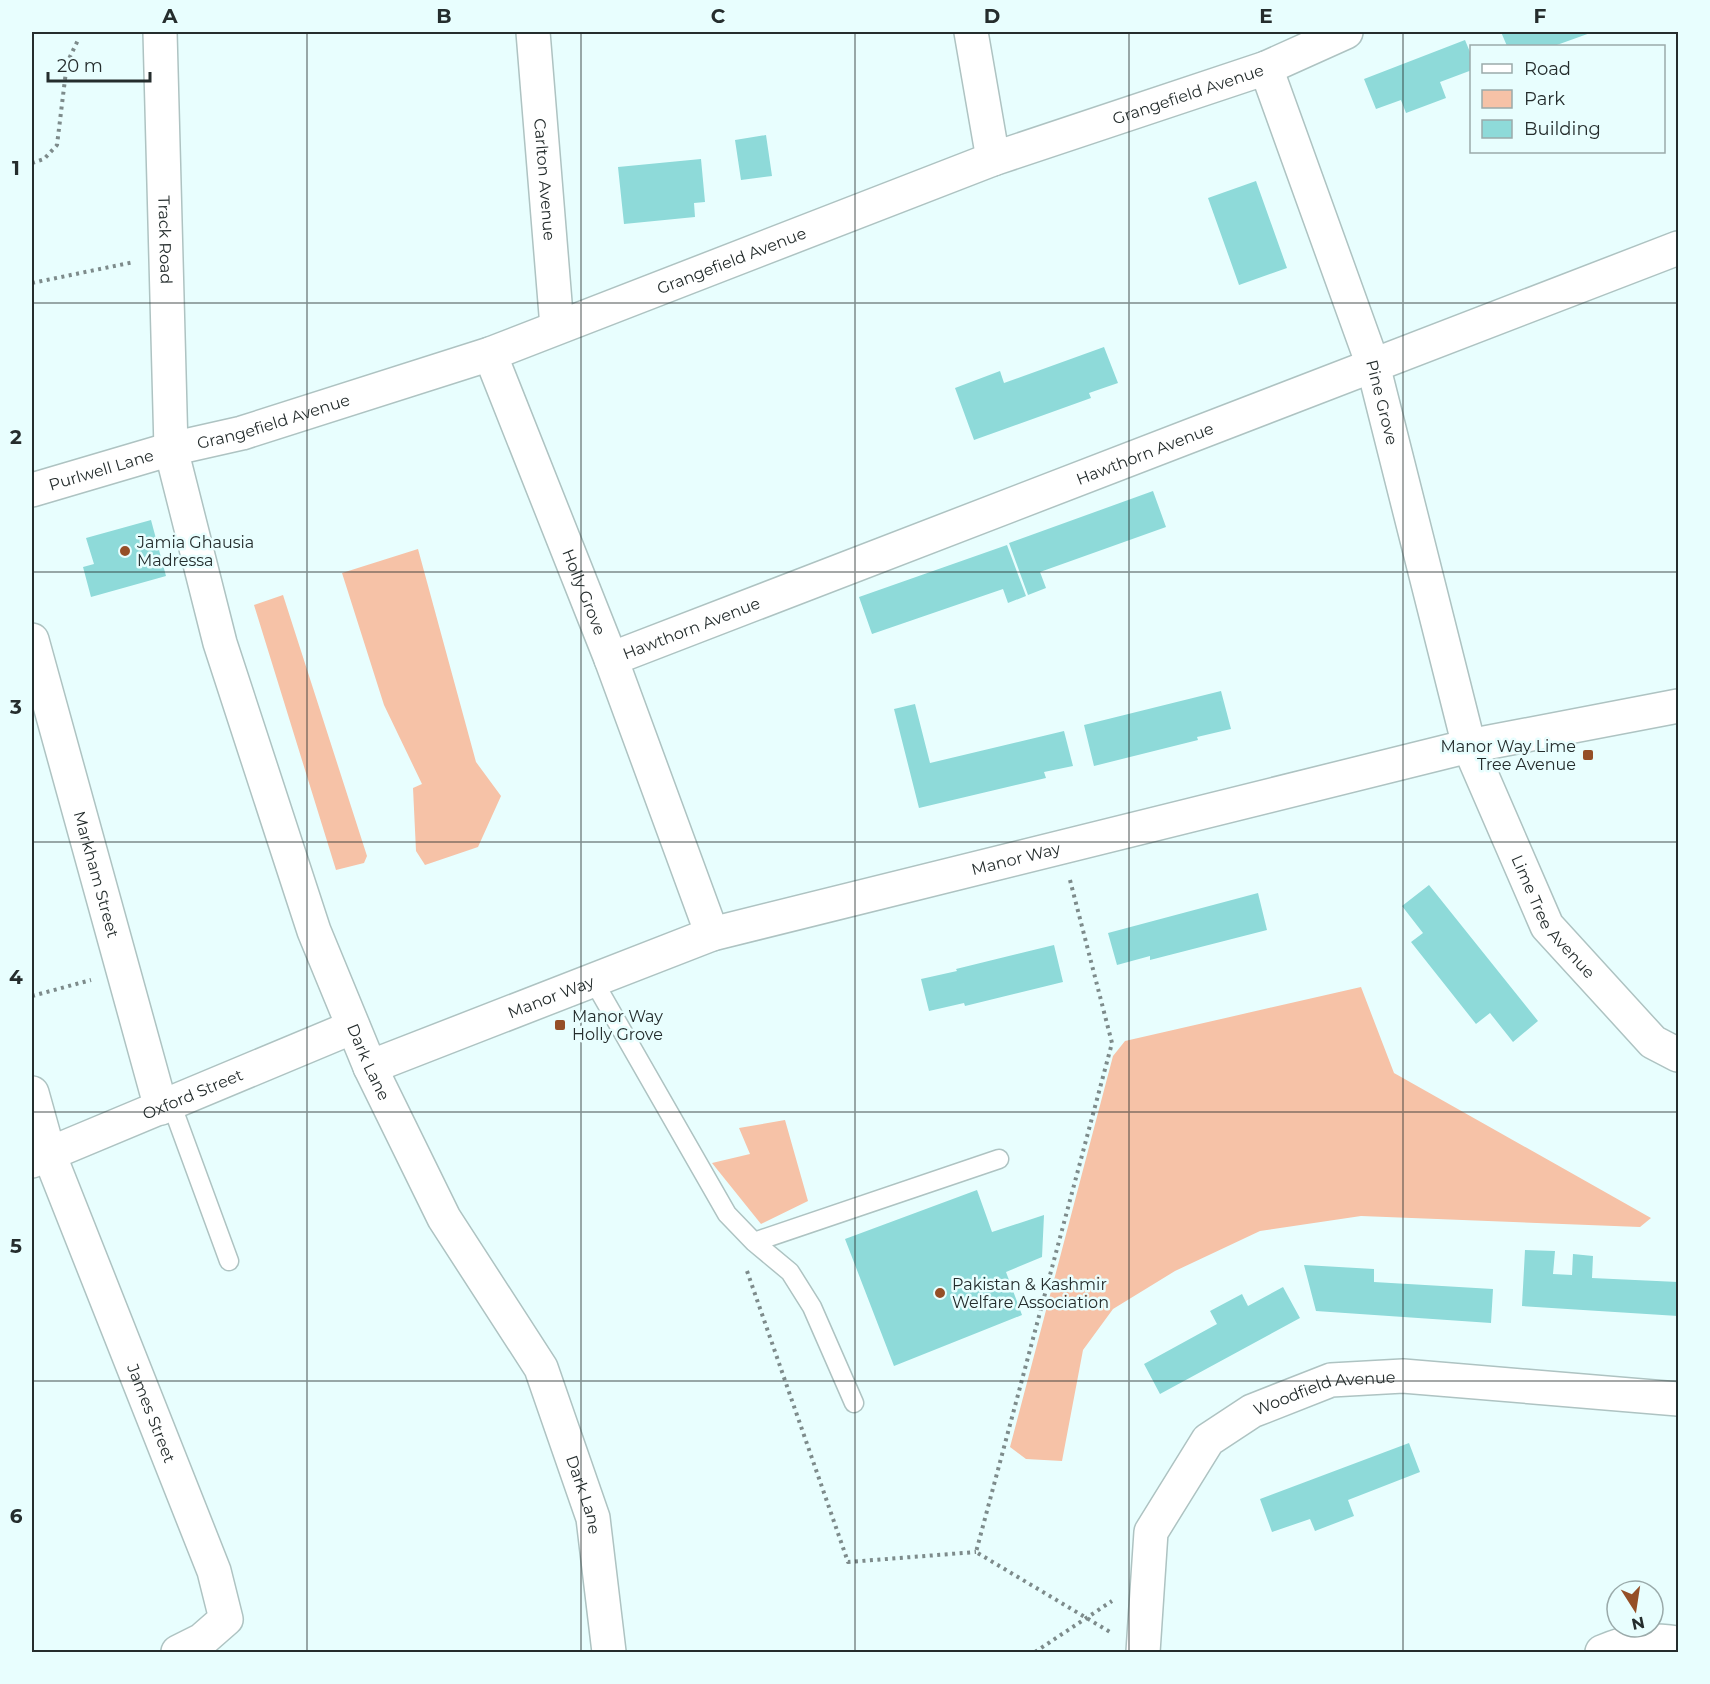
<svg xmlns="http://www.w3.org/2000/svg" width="1710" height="1684" viewBox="0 0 1710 1684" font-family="Montserrat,sans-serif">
  <rect width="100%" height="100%" fill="#e8fefe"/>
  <path fill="#f6c2a7" d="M418 549 476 762 501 796 478 847 425 865 416 851 413 788 422 784 384 705 342 573Z
    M283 595 367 856 364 863 336 870 254 605Z
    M1361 987 1394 1073 1651 1218 1640 1227 1361 1216 1260 1231 1175 1271 1113 1309 1083 1350 1062 1461 1026 1459 1010 1447 1113 1056 1125 1041Z
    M785 1120 808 1201 761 1224 712 1163 750 1154 739 1128Z"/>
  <path fill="#8edad9" d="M1501 32H1593L1554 46H1507Z
    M1465 40 1472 57V70L1440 82 1446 98 1406 113 1401 100 1376 109 1364 79Z
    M766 135 772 176 741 180 735 140Z
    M701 159 705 202 694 203 695 217 624 224 618 167Z
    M1256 181 1287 268 1239 285 1208 198Z
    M1104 347 1118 383 1089 393 1091 398 974 440 955 388 1000 371 1004 383Z
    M1153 491 1166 527 1040 572 1046 588 1028 595 1009 543Z
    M151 520 166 576 91 597 83 567 94 564 86 538Z
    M1007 545 1026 596 1008 603 1003 589 872 634 859 597Z
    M1221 691 1231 729 1197 737 1198 740 1094 766 1084 725Z
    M915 704 930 763 1064 731 1073 766 1044 772 1046 778 919 808 894 709Z
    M1429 885 1538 1021 1513 1042 1490 1013 1476 1024 1411 942 1423 933 1402 906Z
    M1258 893 1267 930 1150 960V956L1117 965 1108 933Z
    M1054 945 1063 982 965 1006 964 1003 929 1011 921 979 957 971 956 969Z
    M977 1190 992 1232 1044 1215 1042 1257 1006 1272 1022 1315 894 1366 845 1239Z
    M1525 1250 1555 1251 1553 1274 1572 1275 1573 1254 1593 1256 1592 1278 1678 1282V1316L1522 1306Z
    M1304 1265 1374 1269V1282L1493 1289 1491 1323 1316 1311Z
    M1283 1287 1300 1318 1160 1394 1144 1364 1217 1324 1210 1311 1242 1294 1248 1306Z
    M1409 1443 1420 1472 1348 1500 1354 1516 1315 1531 1310 1519 1272 1532 1260 1499Z"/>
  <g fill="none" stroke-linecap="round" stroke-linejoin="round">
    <defs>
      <path id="lane" d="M593 980 727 1214 754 1242 790 1272 812 1307 854 1403
        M171 1103 229 1261
        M754 1242 999 1159"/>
      <g id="street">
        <path id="s1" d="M533 32 557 327"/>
        <path d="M971 32 993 159"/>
        <path id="s2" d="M1266 68 1373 365 1469 746 1547 926 1653 1042 1678 1055"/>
        <path id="s3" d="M490 354 611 659 712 934"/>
        <path id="s4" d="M171 449 242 433 490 354 993 159 1266 68 1346 32"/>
        <path id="s5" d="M32 640 161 1108"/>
        <path id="s6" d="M611 659 1678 248"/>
        <path id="s7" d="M370 1067 712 934 1469 746 1678 706"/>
        <path id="s8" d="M32 1093 49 1154 214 1571 226 1619 202 1640 178 1652"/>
        <path id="s9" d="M32 1161 353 1027"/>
        <path id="s10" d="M1143 1652 1151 1532 1208 1440 1252 1411 1331 1380 1403 1376 1678 1399"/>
        <path d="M1602 1652C1632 1639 1646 1639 1678 1643"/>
      </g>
      <g id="secondary">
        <path id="s11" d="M160 32 171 449 220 643 314 931 370 1067 444 1218 541 1368 593 1518 609 1652"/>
        <path id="s12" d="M32 490 171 449"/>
      </g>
    </defs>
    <use href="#lane" stroke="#aec3c2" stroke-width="21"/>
    <use href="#street" stroke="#aec3c2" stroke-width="36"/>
    <use href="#secondary" stroke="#aec3c2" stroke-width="36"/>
    <path stroke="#7d8b8b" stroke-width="4" stroke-dasharray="3 4.5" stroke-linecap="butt" d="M32 163 44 159 57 145 67 63 79 38
      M32 283 134 262
      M1070 880 1112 1043 976 1552 1110 1632
      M32 996 91 980
      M747 1271 848 1562 976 1552
      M1035 1652 1112 1601"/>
    <use href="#lane" stroke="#fff" stroke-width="18"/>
    <use href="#street" stroke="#fff" stroke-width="33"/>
    <use href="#secondary" stroke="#fff" stroke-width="33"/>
  </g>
  <path fill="none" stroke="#252d2d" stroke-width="1.5" stroke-opacity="0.55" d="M307 32V1652M581 32V1652M855 32V1652M1129 32V1652M1403 32V1652M32 303H1678M32 572H1678M32 842H1678M32 1112H1678M32 1381H1678"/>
  <g fill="#954f27" stroke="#e8fefe" stroke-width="2">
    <circle cx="125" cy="551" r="6"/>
    <rect x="1582" y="749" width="12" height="12" rx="3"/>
    <rect x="554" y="1019" width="12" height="12" rx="3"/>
    <circle cx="940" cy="1293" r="6"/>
  </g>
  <g text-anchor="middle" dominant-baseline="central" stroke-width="5" stroke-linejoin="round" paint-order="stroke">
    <g font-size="16" fill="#252d2d" stroke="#e8fefe">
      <text stroke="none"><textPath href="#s4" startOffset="1078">Grangefield Avenue</textPath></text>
      <text stroke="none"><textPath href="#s1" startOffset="148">Carlton Avenue</textPath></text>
      <text stroke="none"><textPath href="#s11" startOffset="208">Track Road</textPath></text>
      <text stroke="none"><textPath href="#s4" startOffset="592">Grangefield Avenue</textPath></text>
      <text stroke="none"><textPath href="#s2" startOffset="354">Pine Grove</textPath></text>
      <text stroke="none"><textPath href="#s4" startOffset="106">Grangefield Avenue</textPath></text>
      <text stroke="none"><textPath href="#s6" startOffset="572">Hawthorn Avenue</textPath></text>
      <text stroke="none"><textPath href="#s12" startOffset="72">Purlwell Lane</textPath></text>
      <text stroke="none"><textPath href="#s3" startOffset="256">Holly Grove</textPath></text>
      <text stroke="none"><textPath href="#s6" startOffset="86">Hawthorn Avenue</textPath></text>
      <text stroke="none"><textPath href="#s7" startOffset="680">Manor Way</textPath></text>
      <text stroke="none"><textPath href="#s5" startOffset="243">Markham Street</textPath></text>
      <text stroke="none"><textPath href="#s2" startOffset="900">Lime Tree Avenue</textPath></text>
      <text stroke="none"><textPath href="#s7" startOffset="194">Manor Way</textPath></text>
      <text stroke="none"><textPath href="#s11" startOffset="1062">Dark Lane</textPath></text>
      <text stroke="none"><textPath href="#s9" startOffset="174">Oxford Street</textPath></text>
      <text stroke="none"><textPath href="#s10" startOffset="357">Woodfield Avenue</textPath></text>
      <text stroke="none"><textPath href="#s8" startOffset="342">James Street</textPath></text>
      <text stroke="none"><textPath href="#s11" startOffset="1548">Dark Lane</textPath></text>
    </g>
    <g font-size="16" fill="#252d2d" stroke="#e8fefe" text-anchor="start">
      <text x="137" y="542">Jamia Ghausia<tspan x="137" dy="18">Madressa</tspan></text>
      <text x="1576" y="746" text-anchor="end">Manor Way Lime<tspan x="1576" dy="18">Tree Avenue</tspan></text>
      <text x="572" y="1016">Manor Way<tspan x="572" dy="18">Holly Grove</tspan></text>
      <text x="952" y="1284">Pakistan &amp; Kashmir<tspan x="952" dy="18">Welfare Association</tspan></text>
    </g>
  </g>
  <rect width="1710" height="1684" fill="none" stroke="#e8fefe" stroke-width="66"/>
  <rect x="1470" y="45" width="195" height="108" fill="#e8fefe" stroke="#9aaaaa" stroke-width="1.5"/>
  <rect x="1482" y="64" width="30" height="9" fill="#ffffff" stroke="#9aaaaa" stroke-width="1.5"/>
  <text x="1524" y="75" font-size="18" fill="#252d2d">Road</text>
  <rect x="1482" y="90" width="30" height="18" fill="#f6c2a7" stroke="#9aaaaa" stroke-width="1.5"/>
  <text x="1524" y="105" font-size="18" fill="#252d2d">Park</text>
  <rect x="1482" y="120" width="30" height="18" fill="#8edad9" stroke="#9aaaaa" stroke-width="1.5"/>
  <text x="1524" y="135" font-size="18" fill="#252d2d">Building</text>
  <g transform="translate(1635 1609) rotate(168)"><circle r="28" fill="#e8fefe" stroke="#9aaaaa" stroke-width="1.5"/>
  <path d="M0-4.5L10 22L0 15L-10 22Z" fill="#954f27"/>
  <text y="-9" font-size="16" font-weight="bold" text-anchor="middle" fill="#252d2d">N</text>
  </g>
  <path d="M48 72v9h102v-9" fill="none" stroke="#252d2d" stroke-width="3"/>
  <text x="57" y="72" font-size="18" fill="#252d2d" stroke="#e8fefe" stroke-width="4.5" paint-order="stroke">20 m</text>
  <rect x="33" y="33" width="1644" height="1618" fill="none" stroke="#252d2d" stroke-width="2"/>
  <g font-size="20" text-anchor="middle" font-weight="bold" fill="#252d2d">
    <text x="170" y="23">A</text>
    <text x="444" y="23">B</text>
    <text x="718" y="23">C</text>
    <text x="992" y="23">D</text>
    <text x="1266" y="23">E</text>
    <text x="1540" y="23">F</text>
    <text x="16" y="175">1</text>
    <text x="16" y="444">2</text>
    <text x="16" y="714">3</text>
    <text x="16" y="984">4</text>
    <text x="16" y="1253">5</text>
    <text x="16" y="1523">6</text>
  </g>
</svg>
